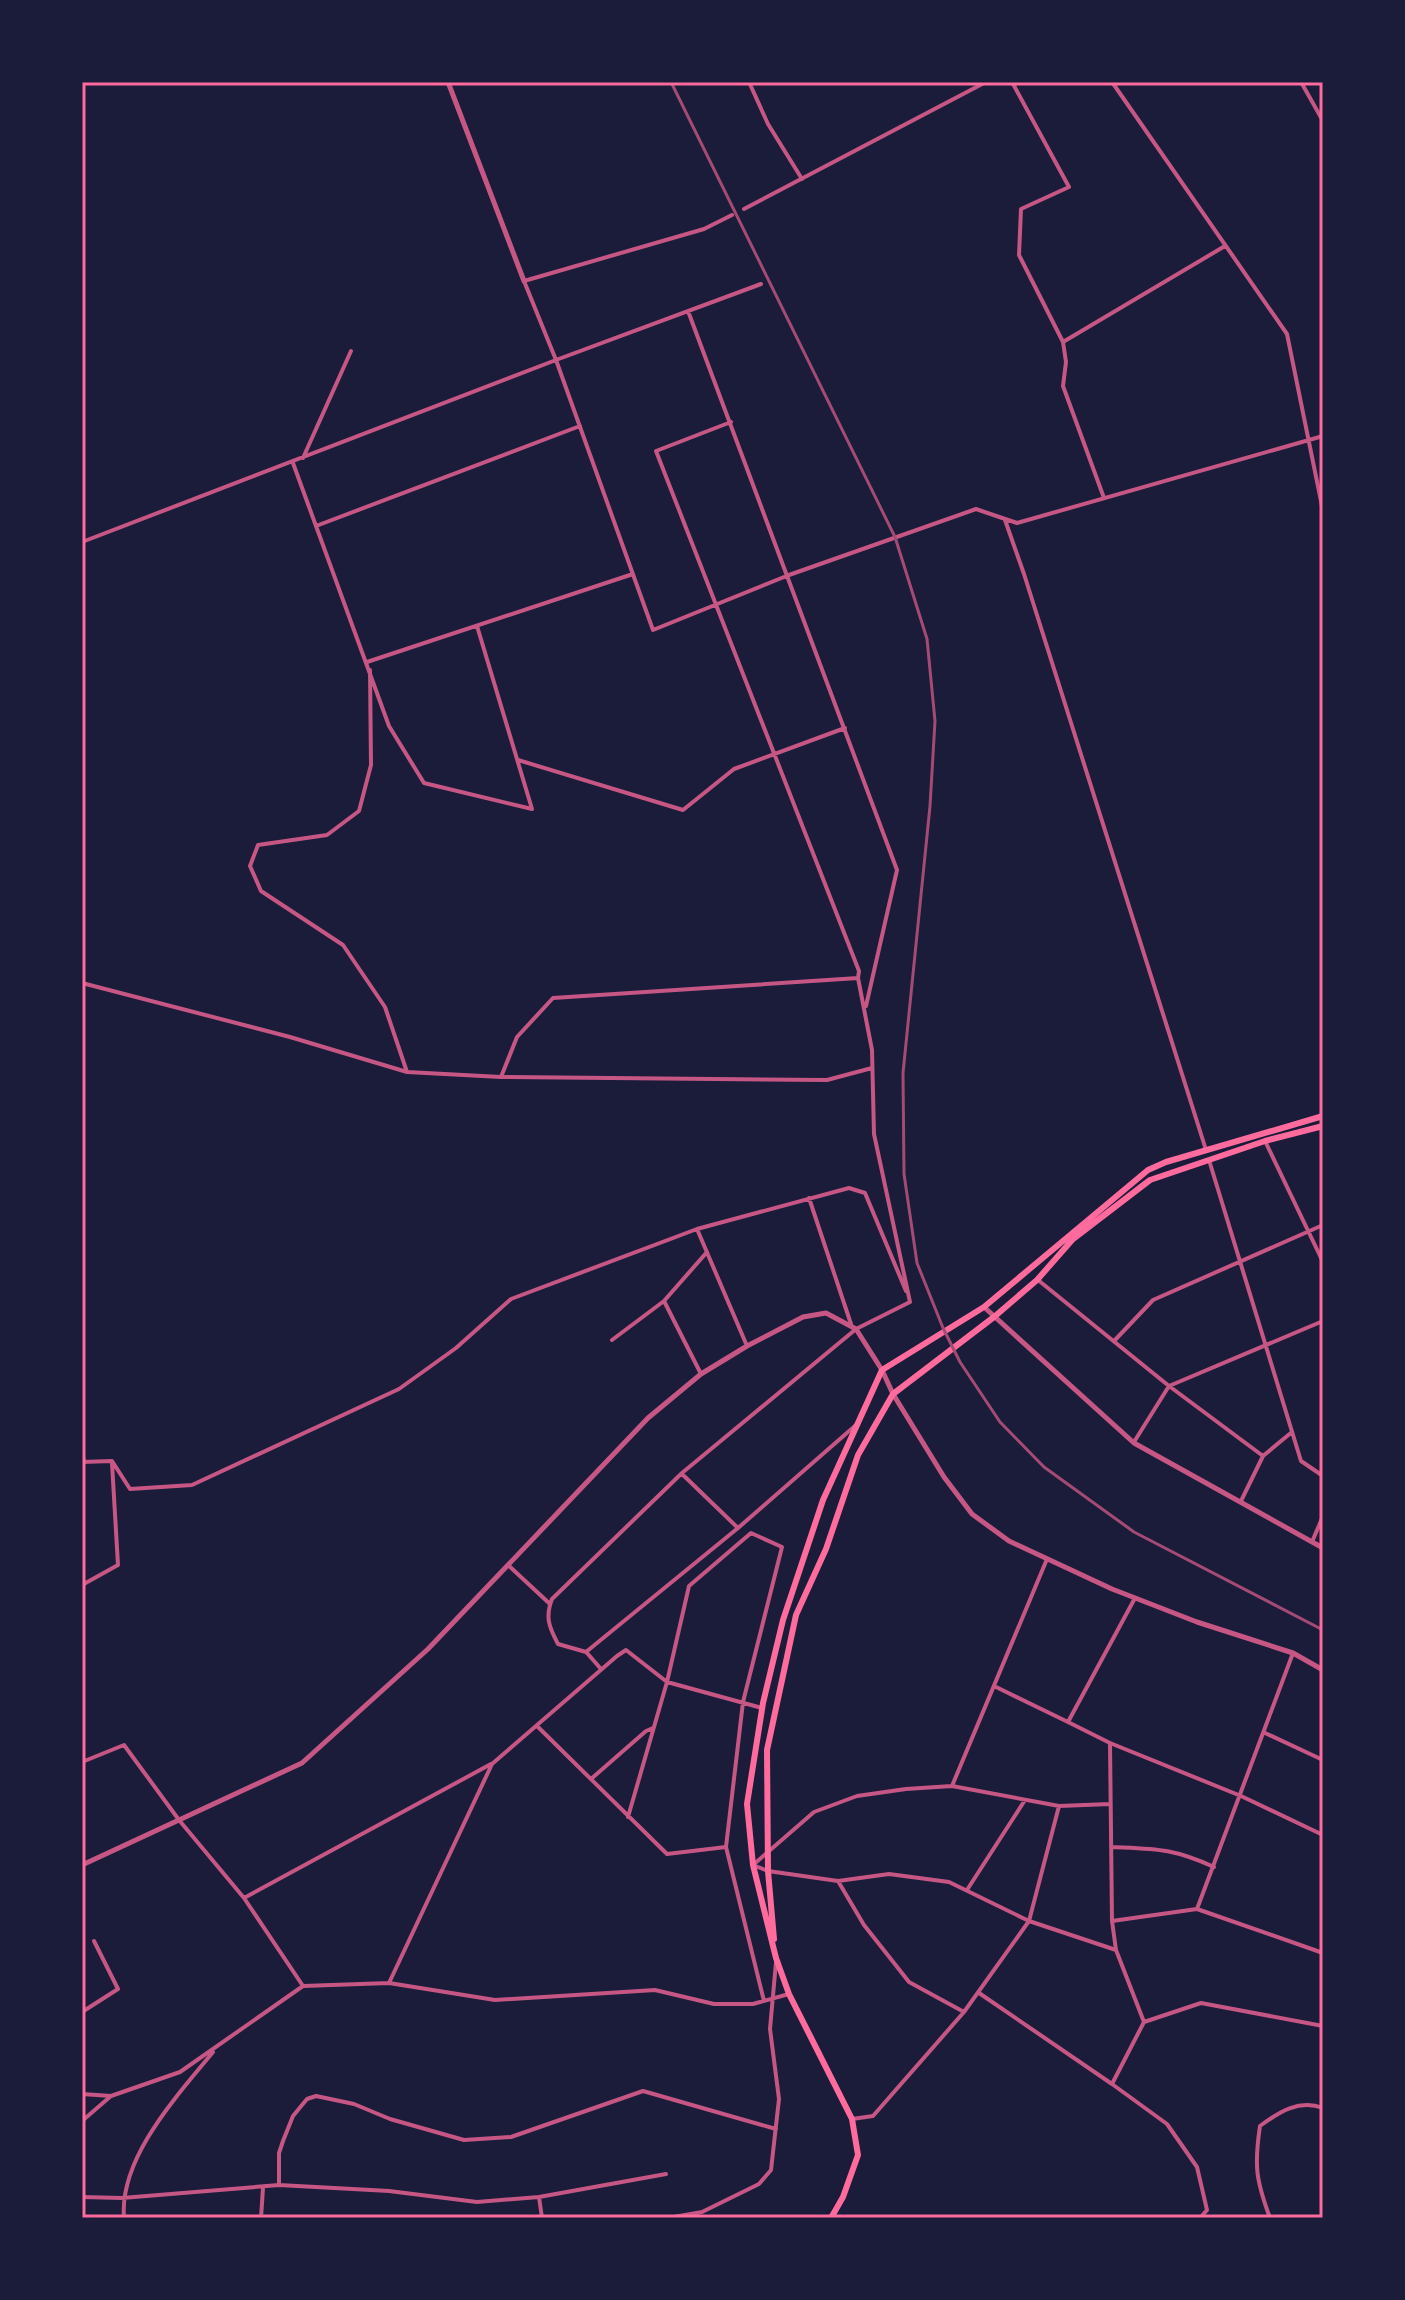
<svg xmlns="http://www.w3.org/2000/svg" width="1405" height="2300" viewBox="0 0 1405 2300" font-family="'Source Sans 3',sans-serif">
  <rect width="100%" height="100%" fill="#1b1b3a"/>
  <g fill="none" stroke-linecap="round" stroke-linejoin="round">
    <path stroke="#c65784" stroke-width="4" d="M749 82 768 124 802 179
      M1012 82 1069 187 1021 209 1019 255 1063 342 1066 362 1063 386 1104 498
      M1112 82 1287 334 1323 511
      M1301 82 1323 121
      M744 209 986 82
      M732 215 704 229 524 281 556 360 653 630 789 575 976 509 1017 523 1323 436
      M688 311 897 870 866 1006
      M1063 342 1225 246
      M731 422 656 451 859 971 858 978 872 1050 874 1134 910 1302 856 1329 682 1473 552 1599C545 1617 549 1627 558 1644L586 1652 738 1528 856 1425
      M303 458 351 351
      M293 463 389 726 424 783 532 809 477 626
      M1005 520 1024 574 1206 1150
      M316 526 580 426
      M82 542 556 360 761 284
      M367 662 633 574
      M370 670 371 765 359 811 327 835 258 845 250 866 261 891 343 945 385 1007 407 1072 501 1077 827 1080 872 1068
      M518 760 683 810 734 769 845 728
      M82 983 290 1037 407 1072
      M501 1077 517 1037 553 998 858 978
      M1265 1141 1323 1262
      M1209 1160 1301 1461 1323 1476
      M809 1198 851 1324
      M697 1229 747 1346
      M1038 1280 1169 1386 1263 1456
      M664 1301 701 1374
      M612 1340 664 1301 707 1252
      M1115 1340 1153 1300 1323 1225
      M1134 1442 1169 1386 1323 1321
      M82 1451 84 1462
      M82 1462 112 1461 130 1489 192 1485 399 1389 456 1348 511 1299 697 1229 849 1188 865 1193 906 1291
      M682 1474 738 1528
      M1241 1501 1263 1456 1292 1432
      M1312 1542 1323 1516
      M508 1565 550 1604
      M82 1585 118 1565 112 1463
      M1135 1598 1068 1722 1110 1743 1112 1921 1116 1950 1144 2022 1112 2084 1167 2124 1197 2167 1207 2210 1200 2218
      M587 1653 601 1669
      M994 1686 1068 1722
      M537 1726 667 1854 726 1847
      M1265 1733 1323 1760
      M1110 1743 1241 1796 1323 1835
      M82 1762 124 1745 179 1820 244 1898 303 1986
      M591 1779 646 1731 653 1728
      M952 1786 1047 1559
      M1110 1804 1059 1806 952 1786 906 1789 857 1796 814 1812 753 1865 768 1871 838 1881 889 1874 949 1882 1029 1921 1116 1950
      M628 1817 667 1682 689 1586 751 1533 782 1547 743 1702 726 1847 764 2001
      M1112 1847C1156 1849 1172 1848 1214 1867
      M838 1881 864 1925 909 1982 964 2012
      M967 1890 1025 1800
      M244 1898 491 1764
      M1197 1909 1293 1653
      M1112 1921 1197 1909 1323 1953
      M389 1983 492 1764 617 1656 626 1650 667 1682 762 1708
      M979 1993 1112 2084
      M82 2012 118 1989 94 1941
      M1144 2022 1201 2003 1323 2026
      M82 2094 111 2096 180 2072 303 1986 389 1983 495 2000 655 1990 714 2004H753L789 1994
      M852 2119 873 2116 964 2012 1029 1921 1059 1806
      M82 2121 111 2096
      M279 2185V2153L283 2141 293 2116 307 2099 316 2096 354 2104 390 2119 464 2140 511 2137 643 2091 776 2129
      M82 2197 122 2198 279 2185 389 2191 477 2202 539 2197 666 2174
      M539 2197 542 2218
      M124 2218C119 2158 177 2096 213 2052
      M261 2218 263 2188
      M668 2218 702 2212 759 2184 771 2170 779 2099 770 2029 776 1962
      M1270 2218C1256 2180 1254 2166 1260 2126 1279 2112 1299 2099 1323 2108"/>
    <path stroke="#c65784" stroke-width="5" d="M448 82 524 281
      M984 1307 1134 1443 1323 1548
      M82 1865 302 1763 428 1649 648 1418 701 1374 747 1346 803 1317 826 1313 856 1329 882 1370 893 1394 944 1477 972 1514 1009 1541 1112 1589 1197 1622 1293 1653 1323 1670"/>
    <path stroke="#ff6b9d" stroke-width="6" d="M774 1939 768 1871 767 1750 796 1615 826 1549 858 1455 893 1394 994 1317 1037 1280 1073 1239 1150 1180 1265 1141 1323 1126
      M831 2218 843 2197 858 2155 852 2119 789 1994 776 1958 753 1865 747 1804 763 1703 783 1620 823 1500 882 1370 984 1307 1148 1170 1166 1162 1323 1116"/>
    <path stroke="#a44b75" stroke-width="3" d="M671 82 895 537 927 639 935 721 930 806 903 1073 904 1174 917 1263 943 1328 960 1362 1000 1422 1044 1467 1134 1532 1323 1630"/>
  </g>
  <rect width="1405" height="2300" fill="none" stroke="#1b1b3a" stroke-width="168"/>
  <rect x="84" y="84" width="1237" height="2132" fill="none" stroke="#ff6b9d" stroke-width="3"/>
</svg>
